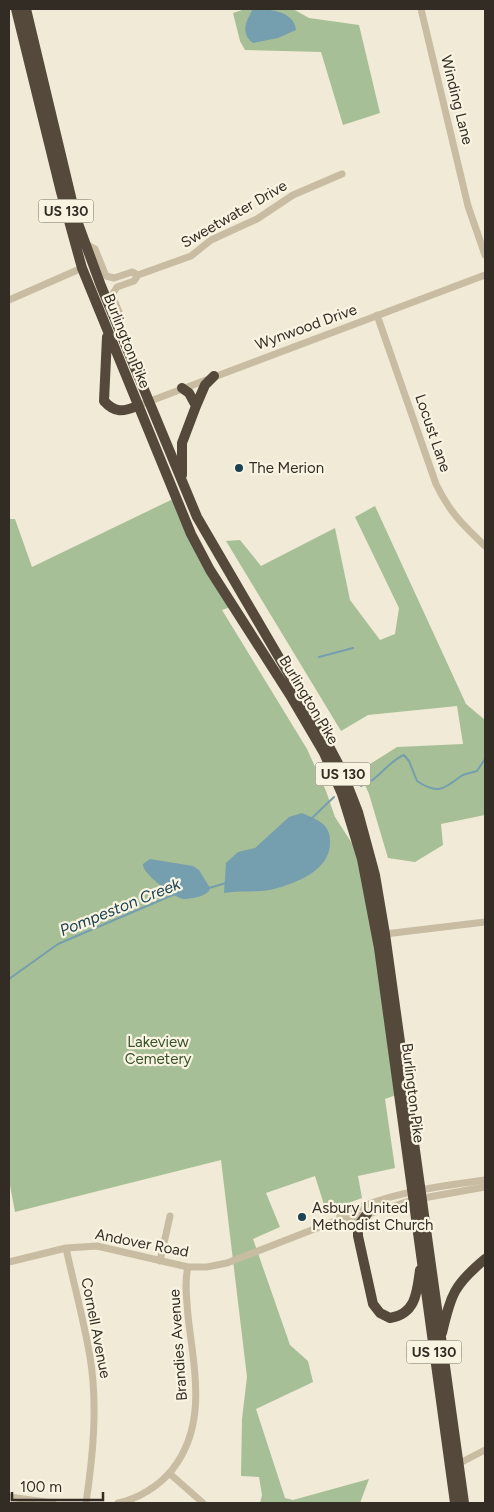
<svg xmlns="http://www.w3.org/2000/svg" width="494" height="1512" viewBox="0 0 494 1512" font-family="Figtree,sans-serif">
  <rect width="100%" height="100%" fill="#f1ead6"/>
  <path fill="#a7bf96" d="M245 9H293L309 18 359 25 380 113 343 125 321 52 245 50 240 41 233 13Z
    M175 498 234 606 222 610 307 749 326 791 335 817 362 859 399 1094 385 1099 395 1168 358 1176 362 1198 326 1211 315 1176 266 1193 280 1227 253 1239 290 1345 308 1361 313 1382 256 1409 285 1498 293 1500 369 1479 360 1503H260L262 1495 259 1477 241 1476 242 1419 247 1377 221 1160 15 1212 9 1180V519H15L32 567Z
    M375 506 466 704 485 720V815L441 824 443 845 415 862 388 858 369 794 359 771 397 747 463 744 457 706 368 715 341 731 226 541 240 540 261 566 335 528 350 600 380 640 395 634 399 608 355 517Z"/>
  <path fill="#759eae" d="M253 9C267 9 294 10 296 30L278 38 253 43C240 33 246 21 253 9Z
    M302 813C318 820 331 824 330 843 330 870 297 883 274 889 258 893 240 890 224 893L226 863 238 852 255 848 289 817Z
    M150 859 193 866 199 870 210 888 209 891C204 897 190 899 183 899 175 898 141 873 143 864Z"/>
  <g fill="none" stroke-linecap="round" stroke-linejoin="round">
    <path stroke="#759eae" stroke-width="2" d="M319 657 353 648
      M361 786C379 780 387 762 404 755L409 761 417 781C438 795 444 789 461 776 466 773 471 773 477 771L485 759
      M312 818 334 797
      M209 888 226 883
      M9 979 58 944 175 894"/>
    <path stroke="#c8bda2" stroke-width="7" d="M421 9 468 206 485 255
      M85 244 95 249 106 276 114 278 132 272 138 275 191 256 211 240 257 219 293 195 342 174
      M9 300 82 268
      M377 315 436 484C450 513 463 525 485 546
      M116 321 119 312 112 295 117 287 134 281 138 275
      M137 406 485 275
      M385 934 485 922
      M340 1216C387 1193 434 1187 485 1180
      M66 1248C74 1285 84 1321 90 1357 98 1405 93 1456 86 1503
      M160 1261 170 1216
      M9 1262 66 1248 97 1246 188 1267H207L227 1263 335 1221 372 1213 412 1200 485 1187
      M458 1464 485 1450
      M169 1473 203 1503
      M9 1497 53 1503
      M118 1503C138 1499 159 1486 172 1470 208 1425 194 1369 188 1316 187 1300 184 1283 188 1267"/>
    <path stroke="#54493b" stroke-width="10" d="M16 9 61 192 82 268 191 534 210 570 290 695 324 753 342 794 362 859 379 948 455 1503
      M26 9 76 218 101 286 197 517 312 714 342 771 358 812 375 875 385 934 464 1503
      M107 337 104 401C115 413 123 412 137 406
      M196 406 205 385 214 376
      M182 475V443L196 406 189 393 182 388
      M367 1214 358 1226V1236L373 1304 380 1313 390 1318C416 1314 417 1292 420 1270
      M442 1333C451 1294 454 1285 485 1259"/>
  </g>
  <g fill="#1a4254" stroke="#f9f4e2" stroke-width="2">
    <circle cx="239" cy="468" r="5"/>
    <circle cx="302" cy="1217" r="5"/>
  </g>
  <g text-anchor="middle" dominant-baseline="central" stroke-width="4.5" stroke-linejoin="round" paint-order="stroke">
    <g fill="#f9f4e2" stroke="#6e685d" stroke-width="1">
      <rect x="38.5" y="199.5" width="55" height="23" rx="4"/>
      <rect x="315.5" y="762.5" width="55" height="23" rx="4"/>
      <rect x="406.5" y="1340.5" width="55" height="23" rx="4"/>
    </g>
    <g font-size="14" font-weight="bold" fill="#332c24">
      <text x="66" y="211">US 130</text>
      <text x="343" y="774">US 130</text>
      <text x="434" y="1352">US 130</text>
    </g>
    <g font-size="15" fill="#332c24" stroke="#f9f4e2">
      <text transform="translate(457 100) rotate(76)">Winding Lane</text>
      <text transform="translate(234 214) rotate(-30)">Sweetwater Drive</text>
      <text transform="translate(306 327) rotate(-20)">Wynwood Drive</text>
      <text transform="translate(127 341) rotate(68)">Burlington Pike</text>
      <text transform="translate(433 433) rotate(71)">Locust Lane</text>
      <text transform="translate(309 700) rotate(59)">Burlington Pike</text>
      <text transform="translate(413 1093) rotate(83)">Burlington Pike</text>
      <text transform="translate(142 1243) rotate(11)">Andover Road</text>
      <text transform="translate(96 1328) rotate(79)">Cornell Avenue</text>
      <text transform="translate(178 1345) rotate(-94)">Brandies Avenue</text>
    </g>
    <g font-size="15" fill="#332c24" stroke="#f9f4e2" text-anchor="start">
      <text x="249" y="468">The Merion</text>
      <text x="312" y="1208">Asbury United<tspan x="312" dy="17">Methodist Church</tspan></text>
    </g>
    <g font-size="15" fill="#385128" stroke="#f9f4e2">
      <text x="158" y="1042">Lakeview<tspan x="158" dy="17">Cemetery</tspan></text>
    </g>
    <g font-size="16" font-style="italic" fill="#1a4254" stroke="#f9f4e2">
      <text transform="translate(120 907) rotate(-22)">Pompeston Creek</text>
    </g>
  </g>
  <rect width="494" height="1512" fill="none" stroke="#332c24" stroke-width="20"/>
  <path d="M12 1492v8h91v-8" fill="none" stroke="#332c24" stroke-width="2.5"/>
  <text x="20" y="1492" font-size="15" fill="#332c24" stroke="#f9f4e2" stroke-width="4" paint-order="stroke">100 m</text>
</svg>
